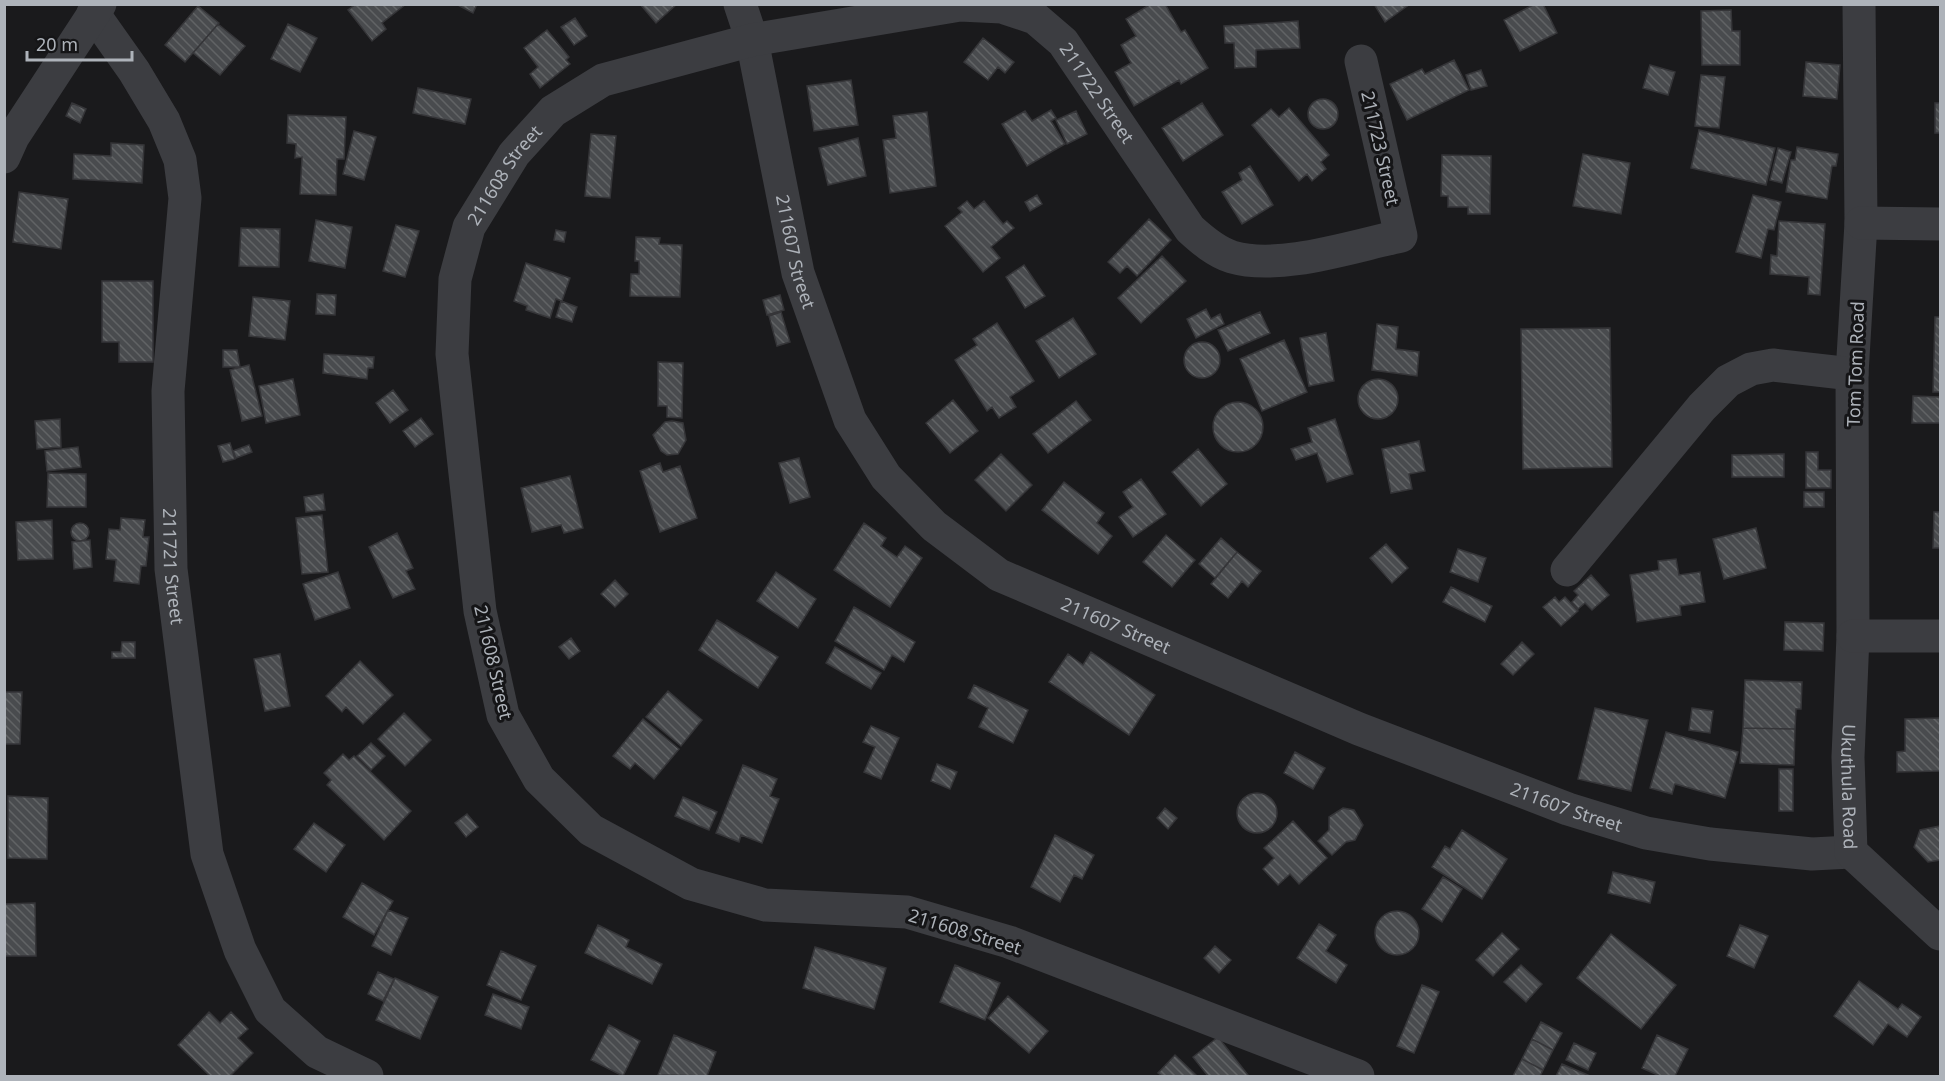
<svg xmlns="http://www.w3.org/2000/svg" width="1945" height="1081" viewBox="0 0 1945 1081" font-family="'Noto Sans',sans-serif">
  <defs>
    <pattern id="building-back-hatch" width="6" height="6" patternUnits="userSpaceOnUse" patternTransform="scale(1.5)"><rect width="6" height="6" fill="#494b4e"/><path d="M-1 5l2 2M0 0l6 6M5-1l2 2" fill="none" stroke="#616365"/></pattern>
  </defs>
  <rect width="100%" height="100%" fill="#1a1a1c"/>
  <path fill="url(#building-back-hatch)" stroke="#353538" stroke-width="1.5" d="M356 4H406L382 23 386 29 372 41 348 10Z
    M456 4H477L473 13Z
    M640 4H677L656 23Z
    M1151 4H1165L1181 32 1185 30 1208 68 1181 84 1179 80 1134 106 1115 72 1131 63 1121 45 1136 36 1126 19Z
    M1374 4H1410L1385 22Z
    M1535 4H1543L1557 33 1520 51 1504 20Z
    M198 6 219 23 185 62 165 45Z
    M1731 10 1732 31H1740V65H1702L1701 11Z
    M575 18 587 36 574 45 561 27Z
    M1298 21 1300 48 1256 50V67L1235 68 1234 43H1225L1224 26Z
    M218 24 245 46 220 75 193 53Z
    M288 24 317 38 300 72 271 59Z
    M547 30 569 57 566 60 570 64 540 88 530 74 538 67 524 48Z
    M983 38 1014 62 1005 73 998 67 988 80 964 62Z
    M1454 60 1469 90 1407 120 1390 84 1422 69 1425 74Z
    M1806 62 1840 65 1837 99 1803 96Z
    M1650 65 1675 72 1668 95 1643 88Z
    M1481 70 1487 86 1471 90 1466 75Z
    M1701 75 1725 77 1719 128 1695 126Z
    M851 80 858 125 814 131 807 86Z
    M418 88 471 99 465 124 413 113Z
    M1308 114a15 15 0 1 1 30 0a15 15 0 1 1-30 0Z
    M72 103 86 109 80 123 66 116Z
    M1202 103 1223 135 1183 161 1162 128Z
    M1935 103H1940V133H1935Z
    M1289 108 1329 155 1321 162 1326 169 1312 181 1307 174 1299 181 1252 125 1271 109 1279 117Z
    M1051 110 1056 118 1051 121 1065 144 1027 166 1002 124 1025 111 1032 121Z
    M1076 111 1087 134 1067 144 1056 120Z
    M927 112 936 186 890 193 883 140 896 138 893 116Z
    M288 115 346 117 344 159H337L336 195 300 194 302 157 295 158 296 144 287 143Z
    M1699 130 1775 148 1766 185 1691 168Z
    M354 131 376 137 364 180 343 174Z
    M591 134 616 136 610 198 585 196Z
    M858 138 866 176 828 185 819 148Z
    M111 143 144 145 142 183 73 179 74 154 111 156Z
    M1797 147 1838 154 1836 166H1832L1827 199 1786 192 1791 160H1795Z
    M1778 148 1791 152 1782 183 1770 180Z
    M1583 154 1630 163 1621 214 1573 206Z
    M1442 155 1491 156 1490 214H1468V207H1448V196H1441Z
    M1250 166 1273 205 1242 224 1222 192 1242 180 1239 173Z
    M19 192 68 199 61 249 13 242Z
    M1037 195 1042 204 1030 211 1025 202Z
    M1753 195 1781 202 1774 230 1768 229 1761 258 1736 252Z
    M967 201 974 209 984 201 1003 224 1007 221 1014 228 991 247 1000 258 983 272 945 226 962 212 958 208Z
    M1149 219 1171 240 1137 276 1127 266 1120 273 1108 262Z
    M316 220 352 227 345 268 309 261Z
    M1779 221 1825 224 1820 295 1808 294 1809 277 1770 274 1771 255 1777 256Z
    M396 225 419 231 405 277 383 271Z
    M241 228 280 229 279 267 239 266Z
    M556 230 566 232 564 242 554 240Z
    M636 237 660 238 659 244 682 245 680 297 630 296 631 274H639V261H635Z
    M1162 256 1186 281 1141 323 1118 298Z
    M526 263 570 278 562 301 556 299 550 318 526 310 527 306 514 301Z
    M1024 265 1045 296 1025 308 1006 277Z
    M102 281H153V362H119V342H102Z
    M317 294 336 295 335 315 316 314Z
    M780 295 784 310 767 315 763 300Z
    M253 297 290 301 285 340 249 336Z
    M561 301 577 307 572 322 556 317Z
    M1206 309 1211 319 1220 314 1224 324 1196 338 1187 319Z
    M781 312 790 342 777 346 769 316Z
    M1260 312 1270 333 1228 351 1218 330Z
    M1935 317H1940V392H1933Z
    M1073 318 1096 354 1059 378 1036 341Z
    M997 323 1034 381 1010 397 1016 407 999 418 992 407 987 411 955 360 977 345 973 339Z
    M1377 324 1398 327 1396 349 1419 352 1417 376 1372 370Z
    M1610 328 1612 467 1523 469 1521 329Z
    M1326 333 1334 381 1309 386 1300 338Z
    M1284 340 1307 392 1262 411 1240 359Z
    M1184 360a18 18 0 1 1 36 0a18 18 0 1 1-36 0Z
    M223 350H237L240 367H223Z
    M324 354 374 357 373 368H368L367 379 323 373Z
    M658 362 683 363 682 418 667 417V406H658Z
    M249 365 262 416 242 421 230 370Z
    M1358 399a20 20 0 1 1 40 0a20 20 0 1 1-40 0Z
    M293 379 300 415 266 423 259 386Z
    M393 390 408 410 390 423 376 403Z
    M1913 396 1940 397V423H1912Z
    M953 400 978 431 950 453 926 423Z
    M1076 401 1091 420 1048 453 1033 434Z
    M1213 427a25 25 0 1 1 50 0a25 25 0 1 1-50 0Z
    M421 418 433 434 415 447 403 431Z
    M60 419 61 447 37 449 35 421Z
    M1335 419 1353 474 1327 482 1317 453 1296 460 1291 449 1312 442 1308 428Z
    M672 421 683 423 686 440 678 454 667 455 661 451 653 435 665 422Z
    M1419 441 1425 471 1409 474 1412 489 1391 493 1382 449Z
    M230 443 235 459 223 462 218 446Z
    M249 445 252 452 236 458 233 451Z
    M78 447 81 467 47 471 45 451Z
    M1198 449 1227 484 1201 506 1172 472Z
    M1806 452H1818V470H1831V488H1806Z
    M1001 454 1032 485 1006 511 975 480Z
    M1784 454V477H1732V455Z
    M799 458 810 497 790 503 779 463Z
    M660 463 663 472 680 466 697 518 660 532 640 471Z
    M48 473 86 474V507H47Z
    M570 476 583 528 564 533 561 525 532 532 521 488Z
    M1141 479 1166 514 1133 537 1119 517 1133 507 1123 492Z
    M1064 482 1104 513 1097 523 1112 536 1098 554 1042 510Z
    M1804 492H1824V507H1804Z
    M323 494 325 510 306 512 304 497Z
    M1934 512H1940V548H1933Z
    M322 515 328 572 302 574 296 518Z
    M121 518 145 520 143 537H149L146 566H141L139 584 114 581 116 560 106 559 109 529 120 530Z
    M52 520 53 559 18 560 16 522Z
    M864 523 886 538 881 546 897 557 905 546 922 558 890 607 834 570Z
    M71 532a9 9 0 1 1 18 0a9 9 0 1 1-18 0Z
    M1756 528 1766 568 1724 579 1713 539Z
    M397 533 413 568 406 571 415 589 393 598 369 547Z
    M1166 535 1195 560 1172 587 1143 562Z
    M1221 538 1237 552 1215 578 1199 564Z
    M90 540 92 567 74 569 72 542Z
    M1386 544 1408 568 1392 583 1370 558Z
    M1458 549 1486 558 1478 582 1450 572Z
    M1237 552 1261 571 1248 587 1242 581 1228 598 1211 584Z
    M1676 559 1679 575 1700 572 1705 602 1680 606 1681 615 1637 622 1630 575 1659 570 1658 561Z
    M338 572 350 608 315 620 303 584Z
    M776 572 816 599 798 628 757 601Z
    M1591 575 1609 595 1592 610 1585 603 1578 609 1572 602 1578 595 1574 591Z
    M615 580 628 594 615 607 601 594Z
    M1451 587 1492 606 1485 622 1443 602Z
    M1555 597 1559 602 1565 597 1578 611 1561 626 1543 607Z
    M854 607 915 642 904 662 892 655 884 670 835 641Z
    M717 620 778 657 758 688 699 650Z
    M1785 622 1824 623 1823 651 1784 650Z
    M571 638 580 651 569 659 559 647Z
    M122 642H135V658H112V652H121Z
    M1522 642 1534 654 1513 675 1501 664Z
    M835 647 881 673 871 689 826 663Z
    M1091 652 1155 695 1129 735 1049 682 1068 654 1083 665Z
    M280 654 290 706 265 711 254 659Z
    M360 661 393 695 363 724 346 707 342 712 326 696Z
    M1745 680 1802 682 1801 709H1796L1795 729 1743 728Z
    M974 685 1028 710 1013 743 979 727 988 708 968 698Z
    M668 691 702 720 681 746 646 717Z
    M4 692H22L20 744H4Z
    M1595 708 1648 720 1631 791 1578 779Z
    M1692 708 1713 711 1710 733 1689 730Z
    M404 713 431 740 405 766 378 739Z
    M1940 718V771L1897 772V752L1905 751V719Z
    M643 719 679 749 654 779 635 763 630 769 613 756Z
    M871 726 899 738 881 779 864 772 875 747 863 742Z
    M1743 728 1795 729 1794 765 1740 763Z
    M1666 732 1738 752 1725 798 1675 784 1672 794 1650 788Z
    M371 743 385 756 371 770 357 756Z
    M1295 752 1325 768 1313 789 1284 773Z
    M343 754 349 760 354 756 411 811 384 840 327 785 331 780 324 773Z
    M937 764 957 772 950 789 931 781Z
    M743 765 777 779 770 796 779 799 762 843 741 835 739 842 716 833Z
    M1779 769H1793V811H1779Z
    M1237 813a20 20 0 1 1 40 0a20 20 0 1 1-40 0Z
    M8 796 48 798 47 859 8 858Z
    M683 797 717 812 709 830 675 816Z
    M1165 808 1177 818 1168 829 1157 818Z
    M1343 808 1354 810 1363 825 1355 840 1346 842 1332 855 1318 841 1329 830V817Z
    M467 814 478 827 466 837 455 823Z
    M1293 821 1327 858 1299 884 1290 874 1278 885 1263 869 1274 858 1264 848Z
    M314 823 345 845 326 872 294 849Z
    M1940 826V860L1928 862 1914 847 1920 830Z
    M1462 830 1507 859 1482 899 1432 867 1445 846 1450 849Z
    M1055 835 1094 855 1082 879 1074 875 1060 902 1031 887Z
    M1613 872 1655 882 1650 903 1608 893Z
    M1443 877 1462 889 1442 922 1422 909Z
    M362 883 393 901 374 935 343 917Z
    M35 903 36 956H4V904Z
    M388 910 408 918 391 955 372 946Z
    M1375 933a22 22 0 1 1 44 0a22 22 0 1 1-44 0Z
    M1319 924 1336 935 1326 951 1347 965 1336 983 1297 958Z
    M598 925 629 940 626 947 662 964 652 984 585 953Z
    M1740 925 1768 936 1754 968 1727 956Z
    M1502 933 1519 949 1493 976 1476 960Z
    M1611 934 1676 985 1641 1029 1577 978Z
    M1215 946 1231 960 1219 973 1204 958Z
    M815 947 886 968 874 1009 803 988Z
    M501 951 536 966 521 1000 487 985Z
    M955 965 1000 983 985 1020 940 1002Z
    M1521 965 1542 984 1526 1002 1504 982Z
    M378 972 394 979 383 1001 368 994Z
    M395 978 438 997 420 1039 376 1020Z
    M1859 981 1898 1009 1902 1004 1921 1017 1907 1037 1888 1024 1873 1045 1834 1016Z
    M1422 985 1439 992 1414 1053 1397 1046Z
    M493 994 529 1007 521 1029 485 1015Z
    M1008 996 1048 1031 1029 1053 988 1018Z
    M209 1012 220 1023 231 1012 248 1029 238 1038 253 1053 230 1076H210L178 1045Z
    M1541 1022 1562 1033 1553 1050 1532 1039Z
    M609 1025 640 1041 623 1076 591 1060Z
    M674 1035 716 1052 707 1076 658 1075Z
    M1657 1035 1688 1049 1675 1076H1660L1642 1068Z
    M1218 1037 1248 1075 1246 1076H1208L1193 1057Z
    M1532 1039 1553 1050 1543 1070 1522 1059Z
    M1574 1043 1596 1053 1588 1070 1566 1060Z
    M1175 1055 1197 1076H1162L1158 1073Z
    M1522 1059 1543 1070 1540 1076H1513Z
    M1562 1064 1590 1076H1556Z"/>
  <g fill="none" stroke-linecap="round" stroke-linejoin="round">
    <g stroke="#3c3d41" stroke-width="33">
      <path id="s1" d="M740 4 752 40 798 273 850 420 886 477 934 526 999 575 1359 729 1568 809 1646 833 1710 844 1812 854 1851 852"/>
      <path id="s2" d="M1859 4 1861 223 1852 374 1853 636 1848 757 1851 852 1940 934"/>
      <path id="s3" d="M93 13 134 71 164 121 180 160 185 198 168 391 171 569 207 854 240 950 270 1010 317 1052 367 1076"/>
      <path d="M4 157 13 137 100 4"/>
      <path d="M1861 223 1940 224"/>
      <path d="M1567 570 1702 407 1728 381 1751 369 1773 365 1852 374"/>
      <path d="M1853 636H1940"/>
      <path id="s4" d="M1358 1076 1009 942 907 912 765 905 691 884 591 830 539 779 503 715 480 611 452 354 455 279 469 227 514 154 553 111 603 80 752 40 960 5 1002 7 1035 18 1063 42 1190 229C1202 240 1216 252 1232 257 1280 271 1353 246 1401 236L1361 61"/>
    </g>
  </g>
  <g text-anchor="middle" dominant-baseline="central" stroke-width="6" stroke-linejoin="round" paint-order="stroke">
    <g font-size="18" fill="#aeb3ba" stroke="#151517">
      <text stroke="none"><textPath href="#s4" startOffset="2196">211722 Street</textPath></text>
      <text transform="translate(1381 148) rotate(77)">211723 Street</text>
      <text stroke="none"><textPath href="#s4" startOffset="1516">211608 Street</textPath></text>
      <text stroke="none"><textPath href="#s1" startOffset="254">211607 Street</textPath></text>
      <text transform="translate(1855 364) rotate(-88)">Tom Tom Road</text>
      <text stroke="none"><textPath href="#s3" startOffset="579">211721 Street</textPath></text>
      <text stroke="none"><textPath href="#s1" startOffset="776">211607 Street</textPath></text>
      <text transform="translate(494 662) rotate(77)">211608 Street</text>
      <text stroke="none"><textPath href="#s2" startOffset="783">Ukuthula Road</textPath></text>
      <text stroke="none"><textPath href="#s1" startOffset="1262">211607 Street</textPath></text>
      <text transform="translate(965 931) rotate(17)">211608 Street</text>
    </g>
  </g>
  <rect width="1945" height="1081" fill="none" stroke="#aeb3ba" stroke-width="12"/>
  <path d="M27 51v9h105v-9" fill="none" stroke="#aeb3ba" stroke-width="3"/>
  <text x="36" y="51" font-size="18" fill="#aeb3ba" stroke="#151517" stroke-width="4.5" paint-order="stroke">20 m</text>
</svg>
